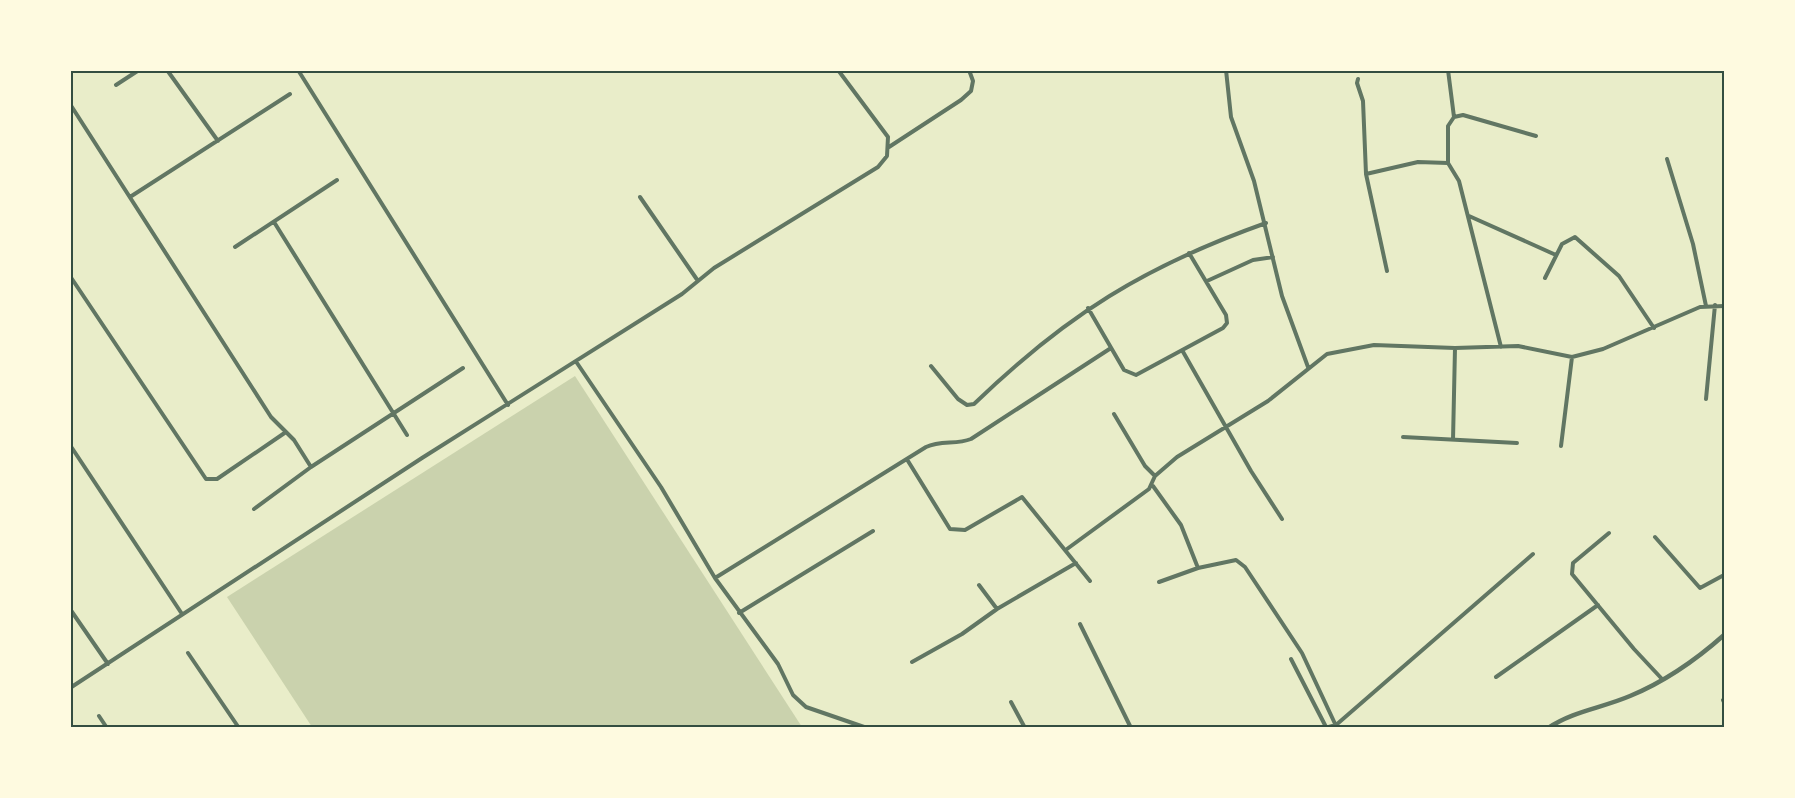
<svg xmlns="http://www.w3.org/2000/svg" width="1795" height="798" viewBox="0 0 1795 798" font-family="'Alegreya Sans',sans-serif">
  <rect width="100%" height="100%" fill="#e9edc9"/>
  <path fill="#cad2ad" d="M575 376 802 727H312L227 597Z"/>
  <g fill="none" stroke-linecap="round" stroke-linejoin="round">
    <path stroke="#617663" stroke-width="4" d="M167 70 218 141
      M298 70 508 405
      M1226 70 1231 117 1254 181 1282 296 1308 367
      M1448 70 1454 117
      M1358 79 1357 83 1363 101 1366 174 1387 271
      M70 82V90
      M116 85 139 70
      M70 104 271 417 294 440 311 467 254 509
      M889 147 961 100 971 91 973 81 969 70
      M1667 159 1693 244 1706 306
      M1366 174 1418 162 1448 163
      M130 197 290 94
      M640 197 698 281
      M1469 216 1556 255
      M274 222 407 435
      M235 247 337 180
      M70 276 206 479H217L286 432
      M1545 278 1562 244 1575 237 1619 276 1654 328
      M1207 281 1253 260 1273 257
      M1088 308 1124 370 1136 375 1223 328 1227 323 1226 315 1189 253
      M1501 347 1459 181 1448 163V126L1454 117 1463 115 1536 136
      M1182 350 1251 471 1282 519
      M577 363 661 487 715 578 778 664 793 695 806 707 867 728
      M931 366 958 399 967 405 974 404C1066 315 1145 266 1266 223
      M1706 399 1715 305
      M1114 414 1145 466 1155 476
      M1403 437 1517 443
      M1453 440 1455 348
      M70 445 182 614
      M1561 446 1572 357
      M908 461 950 529 965 530 1022 497 1090 581
      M311 467 463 368
      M1153 486 1181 525 1198 568 1236 560 1245 567 1302 653 1337 728
      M1609 533 1573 563 1572 574 1634 649 1662 679
      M1655 537 1700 588 1724 575
      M1067 549 1149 489 1155 476 1177 457 1268 401 1327 354 1374 345 1455 348 1518 346 1572 357 1603 349 1700 307 1724 306
      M715 578 926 447C941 440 956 445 971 439L1111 348
      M1159 582 1198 568
      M979 585 997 609
      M70 609 108 664
      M739 613 873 531
      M1080 624 1131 728
      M188 653 239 728
      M1291 659 1326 727
      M912 662 962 634 997 609 1076 563
      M1496 677 1598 605
      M70 688 422 458 682 294 714 268 878 167 887 156 888 137 838 70
      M1723 700 1724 702
      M1011 702 1025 728
      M99 716 107 728
      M1325 728 1336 725 1533 554"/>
    <path stroke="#617663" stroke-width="4.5" d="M1548 728C1573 711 1602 708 1630 696 1664 682 1697 659 1724 635"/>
  </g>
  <rect width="1795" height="798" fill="none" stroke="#fefae0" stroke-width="144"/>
  <rect x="72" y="72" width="1651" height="654" fill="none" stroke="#344e41" stroke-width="2"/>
</svg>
